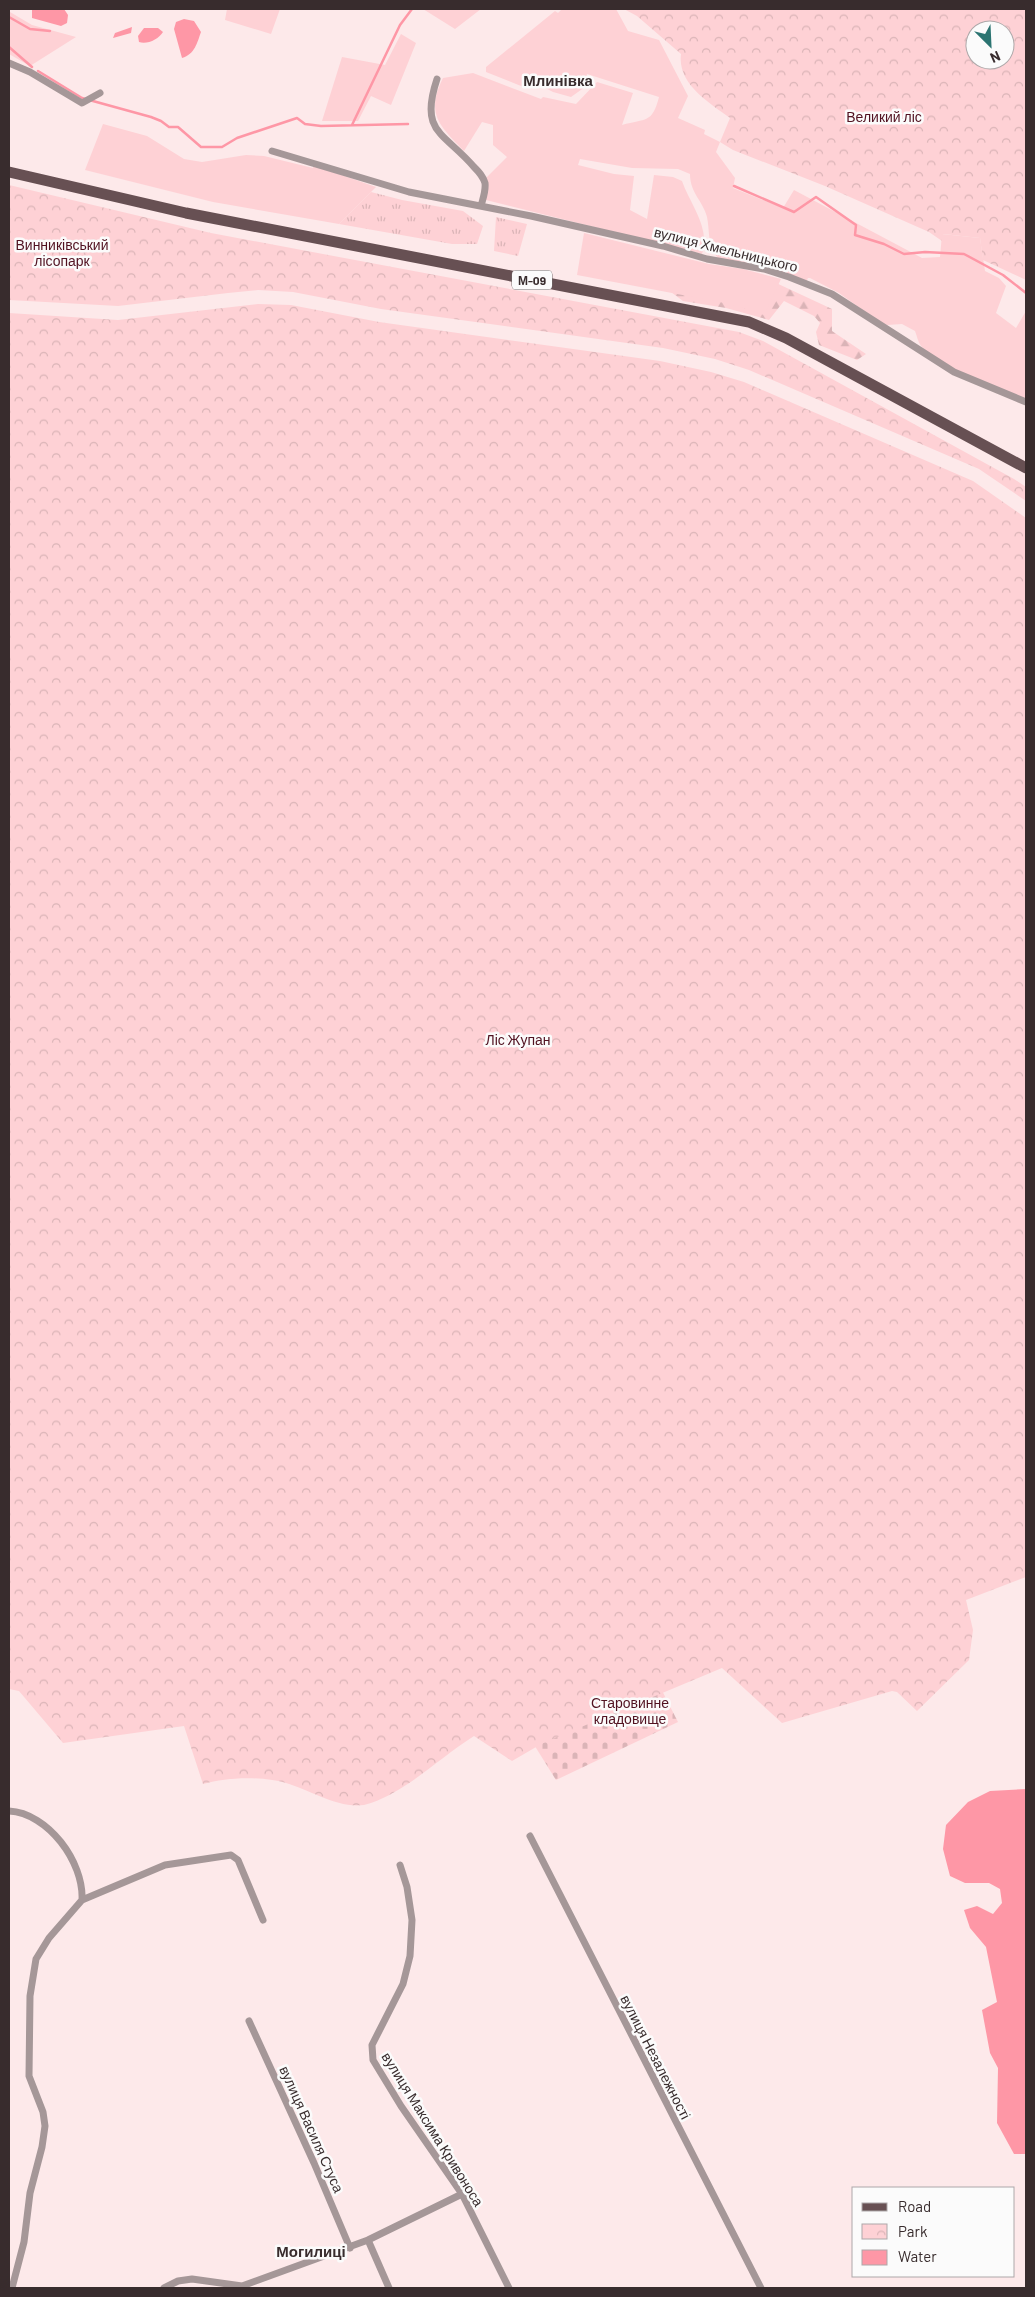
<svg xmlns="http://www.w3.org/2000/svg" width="1035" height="2297" viewBox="0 0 1035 2297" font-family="Barlow,sans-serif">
  <defs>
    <pattern id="grass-tufts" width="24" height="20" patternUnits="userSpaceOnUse" patternTransform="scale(1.25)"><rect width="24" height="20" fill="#fed1d5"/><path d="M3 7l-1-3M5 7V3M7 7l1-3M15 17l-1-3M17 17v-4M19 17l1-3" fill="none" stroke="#dab4b7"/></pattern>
    <pattern id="forest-firs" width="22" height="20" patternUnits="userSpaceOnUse" patternTransform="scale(1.25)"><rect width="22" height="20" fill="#fed1d5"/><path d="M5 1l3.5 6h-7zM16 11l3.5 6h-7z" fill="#dab4b7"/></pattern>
    <pattern id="cemetery-stones" width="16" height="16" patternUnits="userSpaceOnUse" patternTransform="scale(1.25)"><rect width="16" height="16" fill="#fed1d5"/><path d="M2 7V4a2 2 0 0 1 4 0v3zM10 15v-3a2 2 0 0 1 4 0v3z" fill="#dab4b7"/></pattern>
    <pattern id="park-crowns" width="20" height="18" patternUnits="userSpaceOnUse" patternTransform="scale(1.25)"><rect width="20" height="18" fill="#fed1d5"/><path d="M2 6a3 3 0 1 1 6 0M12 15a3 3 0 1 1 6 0" fill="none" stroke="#dab4b7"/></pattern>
  </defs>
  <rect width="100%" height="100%" fill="#fde9ea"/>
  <path fill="url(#grass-tufts)" d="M371 192 402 200 463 211 483 226 477 244H452L339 224Z
    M496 217 527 224 518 256 494 251Z"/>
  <path fill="url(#forest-firs)" d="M774 282 832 309V331L866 354 857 360 819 345 816 332 820 323 814 316 784 301 769 320 726 308 683 301 671 292 641 286Z"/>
  <path fill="url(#cemetery-stones)" d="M649 1665 678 1722 556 1780 523 1727Z"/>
  <path fill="url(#park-crowns)" fill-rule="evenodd" d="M624 9H1026V280L983 260 980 238 943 234 942 241 929 232 825 186 733 150 720 142 730 118C710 103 677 84 681 54L637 16ZM975 30H1005V60H975Z
    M9 185 211 233 739 332 763 341 1014 479 1026 487V501L979 469 749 370 715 359 663 348 381 309 293 292 258 290 228 293 118 306 9 300Z
    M258 304 291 305 379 322 660 361 711 372 744 382 973 481 1026 518V1577L966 1600 973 1630 969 1660 917 1711 897 1692 892 1691 782 1723 722 1668 543 1743 512 1761 474 1736C439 1758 410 1789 371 1803 345 1813 311 1790 286 1783 261 1776 228 1777 203 1784L184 1726 63 1743 19 1691 9 1689V313L118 320Z"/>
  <path fill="#fed1d5" d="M227 9H280L271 34 225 20Z
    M423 9H481L455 29Z
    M562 9H616L628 31 659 40 688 96 678 118 705 130 704 134 720 142 716 152 735 178 733 188 783 208 794 190 922 258 940 257 942 234 980 238 985 271 999 278 1006 286 996 313 1016 328 1026 311V399C993 387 946 372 921 346 918 342 917 336 915 331L902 324 887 325 878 321 839 293 810 278H808L806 282 718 258C707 247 710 231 707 217 703 201 690 193 690 174L678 169 632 168 580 159 578 165 614 174 634 176 630 210 647 219 654 175 673 177 682 181C690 204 711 228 702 254L486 200V178L507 157 493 145V125L482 122 464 151C440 126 425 114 443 78L473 73 541 99 543 97 576 104 597 82 633 93 622 125C646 118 652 124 659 97L587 74 585 87 571 97 553 92 530 80 526 88 486 72V67L555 11 558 13Z
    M10 12 32 25 76 37 30 66 9 54Z
    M401 34 416 43 391 105 371 96 358 121H322L342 57 385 65Z
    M103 124 147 136 184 159 202 162 246 155 264 156 313 168V165L376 187 339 224 213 202 85 170Z
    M584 233 709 264 743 269 781 279 764 315 730 304 577 275Z"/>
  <path fill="#fe97a6" d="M32 9H64L68 15 67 23 61 26 32 18Z
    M184 19 194 21 201 32C197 43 195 54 182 58L174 29 176 22Z
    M132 27 131 33 113 38 115 33Z
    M144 28H158L163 32C159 39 147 45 139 42L138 36Z
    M1026 1789V2154H1014L997 2123 998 2068 990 2053 982 2010 997 2002 986 1947 970 1928 964 1910 977 1906 993 1914 1002 1903 1000 1889 989 1883H965L950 1876 943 1849 946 1825 968 1802 990 1791Z"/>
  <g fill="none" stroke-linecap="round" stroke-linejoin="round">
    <path stroke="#fe97a6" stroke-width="2.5" d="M9 17 30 29 50 31
      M9 47 32 67
      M38 71 82 98 151 117 161 121 169 127H178L201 147H222L237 138 297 118 305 124 321 126 408 124
      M352 125 400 25 412 9
      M734 186 794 212 816 197 856 225 855 235 884 244 904 254 925 252 964 254 1003 275 1026 293"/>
    <path stroke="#a59798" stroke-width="7" d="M9 63 30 72 82 103 100 93
      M437 79C419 133 444 132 474 167 479 172 483 176 485 183 486 191 483 198 481 206
      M272 151 409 192 531 216 663 246 707 259 764 269 789 277 832 294 954 372 1026 402
      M9 1811C48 1813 84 1862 82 1900
      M530 1836 761 2288
      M400 1865 407 1887 412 1920 410 1956 403 1984 372 2045 373 2060 401 2106 462 2194 509 2288
      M249 2021 314 2163 350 2248
      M368 2240 389 2288
      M12 2288 24 2242 30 2193 42 2147 45 2126 43 2112 29 2076 30 1996 36 1959 49 1938 82 1900 165 1865 231 1855 238 1860 263 1920
      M164 2288 178 2281 192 2279 242 2286 368 2240 462 2194"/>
    <path stroke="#675053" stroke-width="11" d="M9 172 186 213 749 322 786 338 1026 468"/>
  </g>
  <g text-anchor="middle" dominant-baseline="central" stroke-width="5" stroke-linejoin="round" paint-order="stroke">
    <rect fill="#fbfbfb" stroke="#726a6b" stroke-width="1" x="512" y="270.5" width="40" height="19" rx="4"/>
    <g font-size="12" font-weight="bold" fill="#382c2d">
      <text x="532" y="280">М-09</text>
    </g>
    <g font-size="14" fill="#511221" stroke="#fbfbfb">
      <text x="884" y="116">Великий ліс</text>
      <text x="62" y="244">Винниківський<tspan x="62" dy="16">лісопарк</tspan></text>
      <text x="518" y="1039">Ліс Жупан</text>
      <text x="630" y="1702">Старовинне<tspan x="630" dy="16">кладовище</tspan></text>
    </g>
    <g font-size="14" fill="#382c2d" stroke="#fbfbfb">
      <text transform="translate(726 249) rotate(14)">вулиця Хмельницького</text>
      <text transform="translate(656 2057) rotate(63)">вулиця Незалежності</text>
      <text transform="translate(312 2129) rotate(66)">вулиця Василя Стуса</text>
      <text transform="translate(433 2129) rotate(58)">вулиця Максима Кривоноса</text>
    </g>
    <g font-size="15" font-weight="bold" fill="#382c2d" stroke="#fbfbfb">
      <text x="558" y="80">Млинівка</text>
      <text x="311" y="2251">Могилиці</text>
    </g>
  </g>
  <rect width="1035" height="2297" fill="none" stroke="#382c2d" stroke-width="20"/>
  <rect x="852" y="2187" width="162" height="90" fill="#fbfbfb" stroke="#ada8a9"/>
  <rect x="862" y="2203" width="25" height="8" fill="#675053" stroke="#ada8a9"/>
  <text x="898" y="2212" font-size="15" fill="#382c2d">Road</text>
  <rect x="862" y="2224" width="25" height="15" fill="url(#park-crowns)" stroke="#ada8a9"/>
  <text x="898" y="2237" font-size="15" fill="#382c2d">Park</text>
  <rect x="862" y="2250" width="25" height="15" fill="#fe97a6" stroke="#ada8a9"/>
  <text x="898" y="2262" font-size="15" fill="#382c2d">Water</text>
  <g transform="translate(990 45) rotate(156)"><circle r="24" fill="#fbfbfb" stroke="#ada8a9"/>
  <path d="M0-4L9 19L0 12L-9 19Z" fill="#2b7471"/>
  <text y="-8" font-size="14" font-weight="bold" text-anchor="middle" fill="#382c2d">N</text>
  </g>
</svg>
